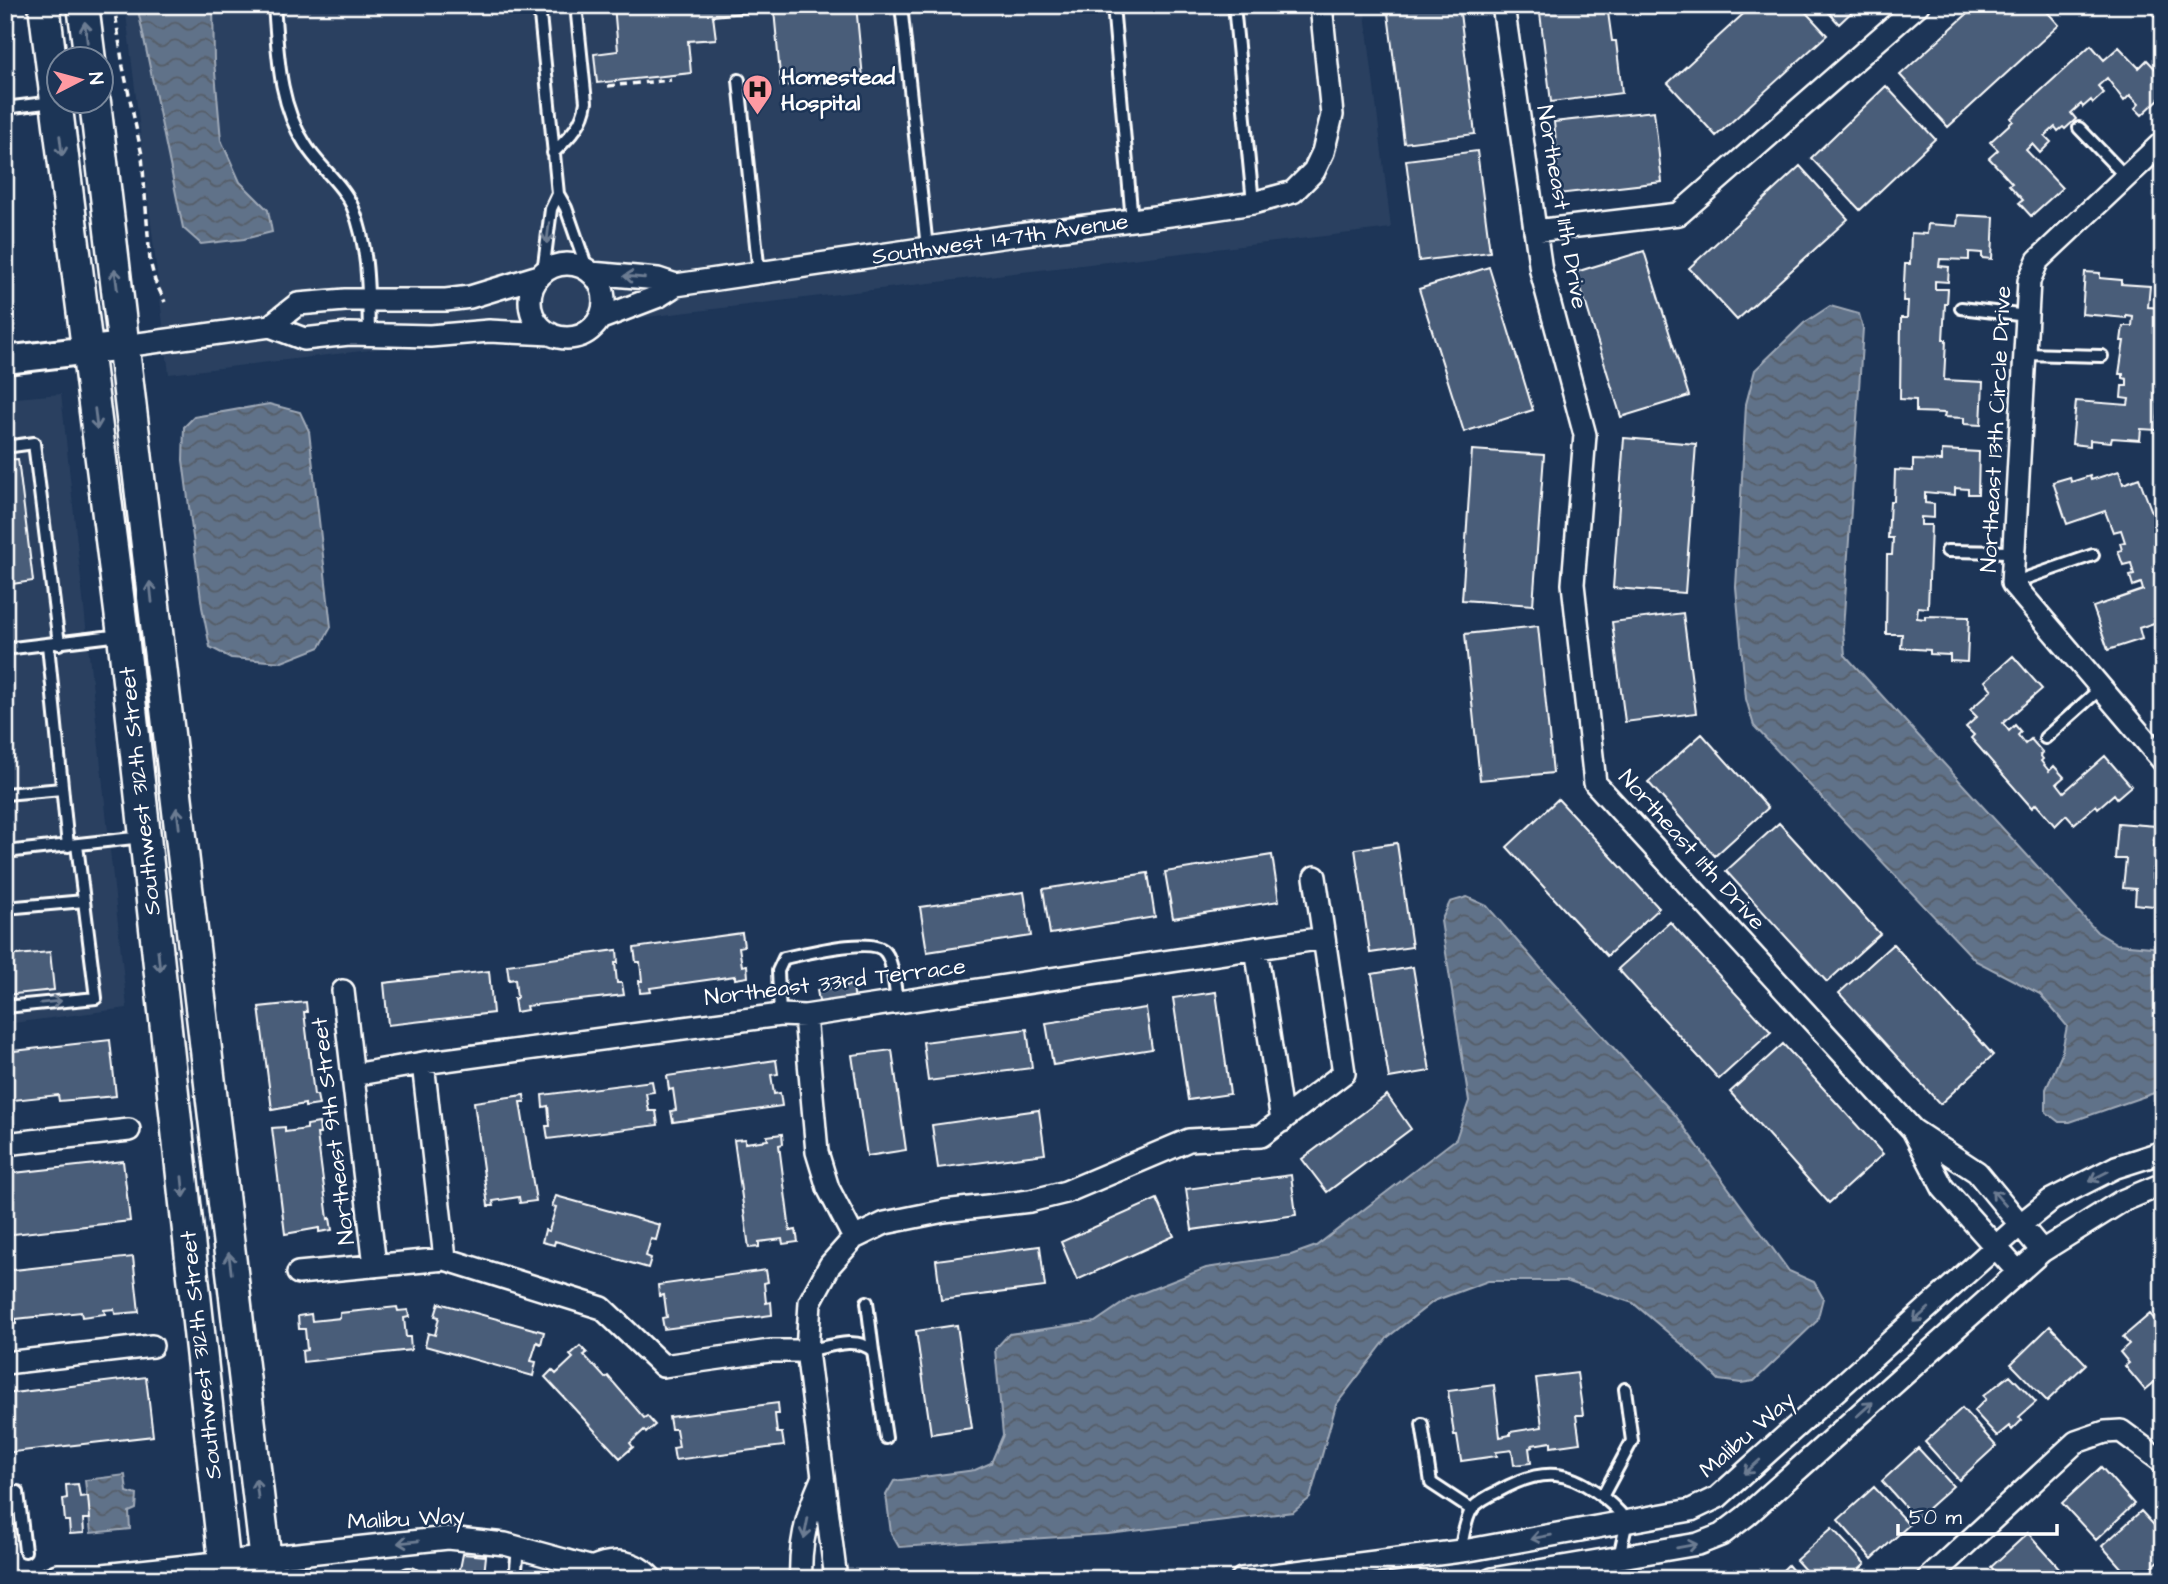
<svg xmlns="http://www.w3.org/2000/svg" width="2168" height="1584" viewBox="0 0 2168 1584" font-family="'Architects Daughter',sans-serif">
  <defs>
    <pattern id="water-waves" width="16" height="10" patternUnits="userSpaceOnUse" patternTransform="scale(1.75)"><rect width="16" height="10" fill="#617289"/><path d="M0 5q4-4 8 0t8 0" fill="none" stroke="#555d67"/></pattern>
  </defs>
  <rect width="100%" height="100%" fill="#1d3557"/>
  <filter id="ink" filterUnits="userSpaceOnUse"><feTurbulence type="fractalNoise" baseFrequency=".0143" numOctaves="2"/><feDisplacementMap in="SourceGraphic" scale="14" xChannelSelector="R" yChannelSelector="G"/><feConvolveMatrix kernelMatrix="1 2 1 2 8 2 1 2 1" color-interpolation-filters="sRGB"/></filter>
  <g filter="url(#ink)">
    <path fill="#2a4161" d="M125 5H1364L1391 228 169 374Z
      M61 394 127 1008 5 1024V399Z"/>
    <path fill="url(#water-waves)" stroke="#a0aab8" stroke-width="2" d="M137 5H213L214 61 221 140 240 182 268 210 272 232 244 239 201 244 183 228Z
      M1830 306 1859 314 1863 328 1843 630 1845 655 2097 932 2117 944 2163 948V1090L2070 1122H2059L2046 1112V1089L2061 1056 2067 1026 2040 994 1976 961 1754 726 1746 699 1736 587 1746 404 1755 370 1804 323Z
      M269 404 300 412 309 431 331 627 320 647 282 662 231 658 210 647 202 607 183 460 184 427 194 417Z
      M1467 897 1487 906 1544 972 1675 1115 1789 1271 1814 1282 1823 1298 1817 1321 1754 1381 1741 1383 1719 1380 1684 1346 1633 1303 1566 1281H1488L1434 1301 1388 1337 1336 1405 1310 1498 1293 1512 1108 1534 899 1547 891 1533 886 1495 894 1481 975 1470 991 1463 1003 1435 995 1349 1009 1334 1095 1322 1132 1297 1206 1268 1291 1255 1316 1246 1456 1139 1469 1101 1441 921 1450 902Z
      M125 1475 127 1492 137 1495 136 1509 129 1512 130 1529 91 1533 85 1480Z"/>
    <path fill="#4a5d79" stroke="#fff" stroke-width="2" d="M614 5H856L863 78 781 86 774 10 713 16 716 39 688 41 691 73 597 83 594 54 618 51Z
      M1387 5H1459L1475 134 1404 143Z
      M1539 5H1607L1612 41H1616L1622 93 1551 102Z
      M1753 5H1799L1827 35 1716 136 1668 83Z
      M1822 5H1859L1839 24Z
      M1977 5H2041L2059 25 1948 127 1900 75Z
      M2144 5H2163V25Z
      M2091 45 2104 60 2119 47 2139 68 2147 60 2163 77V95L2142 115 2135 108 2139 104 2130 95 2124 101 2107 78 2098 86 2104 93 2093 103 2091 100 2083 107 2081 104 2071 113 2076 119 2065 129 2063 127 2058 131 2055 127 2045 136 2051 142 2040 153 2032 144 2026 150 2062 188 2031 216 2019 203 2023 200 2009 185 2012 183 1989 158 1998 150 1990 142 2013 121 2011 118Z
      M1886 86 1935 139 1860 210 1811 158Z
      M1654 111 1662 182 1558 194 1554 161H1558L1554 122Z
      M1477 151 1490 252 1419 261 1406 160Z
      M1800 166 1848 219 1737 320 1689 268Z
      M1958 215 1994 217 1992 259 1982 258V253L1969 252V260L1940 259 1939 266 1949 267 1948 282 1935 281V289H1948L1947 304H1945L1943 340H1946L1944 380 1983 382 1981 425 1964 424V418L1944 417 1945 413 1916 412V400L1900 399 1901 318H1907L1908 301H1903L1905 264H1910L1911 233 1927 234 1928 224 1957 226Z
      M1644 251 1689 396 1621 417 1576 272Z
      M1489 267 1533 410 1464 432 1419 289Z
      M2085 272 2100 273V278L2121 280V284L2150 286 2148 307 2163 308V386L2162 399H2159L2157 430 2141 429 2140 440 2112 438 2111 442 2090 440V446L2072 444 2076 401 2128 405 2129 399 2121 398 2122 386H2127V379L2123 378V374H2119L2124 341H2121L2123 326H2132L2133 316 2126 315V318L2082 314Z
      M1624 438 1696 444 1685 593 1613 588Z
      M1472 450 1544 455 1533 605 1462 600Z
      M1942 450 1979 452 1978 494H1968V489L1955 488V495L1925 492V503L1934 504V518L1921 517V525H1931L1928 608 1918 607 1917 618 1925 619V616L1969 617 1967 662 1950 661V655L1930 654V650L1901 648 1902 634H1886L1887 555H1892L1893 538H1888L1890 501H1894L1895 470 1913 471V460L1942 461Z
      M18 459 33 581 5 585V460Z
      M2119 471 2123 484 2139 478 2163 541V598L2160 599 2163 620 2139 628 2142 639 2108 650 2093 607 2143 590 2141 583 2133 586 2130 576 2134 575 2131 563 2123 565 2118 551 2122 550 2120 543 2125 542 2121 530 2113 532 2105 511 2067 524 2053 482 2070 477 2071 482 2090 476 2091 480Z
      M1683 613 1696 713 1625 722 1612 622Z
      M1538 626 1553 773 1480 780 1465 634Z
      M2013 656 2042 689 2003 723 2009 731 2015 725 2021 732 2018 735 2025 744 2031 739 2043 753 2040 755 2043 759 2041 761 2049 771 2054 766 2064 777 2057 783 2064 792 2105 756 2131 786 2117 798 2114 794 2098 808 2096 805 2074 824 2066 815 2055 826 2036 804 2032 808 1971 738 1974 735 1966 727 1977 717 1970 710 1992 690 1985 681Z
      M1702 734 1768 808 1715 856 1648 782Z
      M1558 799 1659 908 1607 956 1507 847Z
      M1779 823 1880 934 1827 982 1726 871Z
      M2118 823 2156 826 2154 847 2159 848 2157 869H2153V878L2163 879V907L2135 904 2136 889 2123 888 2126 859H2115Z
      M1397 843 1412 947 1370 953 1355 849Z
      M1272 855 1279 901 1173 918 1165 872Z
      M1148 873 1155 917 1050 934 1043 889Z
      M1024 892 1031 936 927 952 920 907Z
      M1670 922 1771 1032 1719 1079 1618 969Z
      M742 933 744 946 739 947 742 966 747 965 748 977 735 979V976L650 988 651 992 640 993 639 981H642L640 962H636L634 948Z
      M1893 944 1993 1055 1940 1104 1839 993Z
      M617 950 618 963H615L617 983H622L624 995 526 1006 527 1010 516 1012 514 999 517 998 515 979 509 980 507 965Z
      M50 952 54 990 5 995V956Z
      M1413 967 1430 1071 1389 1078 1372 974Z
      M489 971 493 1013 388 1025 384 983Z
      M853 985 855 1002 820 1007 817 990Z
      M1216 992 1230 1094 1188 1100 1173 998Z
      M306 1002 307 1012H304L314 1095H317L319 1105 305 1107V1104L272 1110 259 1007Z
      M1146 1008 1152 1049 1053 1065 1046 1023Z
      M1027 1029 1032 1068 928 1081 923 1042Z
      M110 1040 116 1096 59 1101 58 1095 5 1101V1052Z
      M1783 1044 1883 1154 1829 1203 1730 1092Z
      M892 1050 906 1150 867 1156 852 1055Z
      M776 1060 778 1074 771 1075 774 1094 780 1093 782 1106 673 1122 671 1111 676 1110 673 1089 669 1090 667 1076Z
      M652 1081 654 1092 646 1093 649 1111H656L658 1125 548 1139 546 1126H550L548 1106 543 1107 542 1095Z
      M524 1095 525 1102H520L536 1201 520 1203 519 1197 493 1201 494 1206H488L474 1102Z
      M1387 1095 1411 1129 1327 1192 1302 1159Z
      M1039 1110 1045 1154 938 1168 932 1125Z
      M319 1123 320 1134H317L328 1219 330 1218 332 1230 319 1232V1228L285 1234 272 1128 285 1127V1132L307 1129V1125Z
      M782 1134 783 1144 779 1145 790 1231 796 1230 798 1242 783 1244 782 1239 759 1242V1247L749 1248 734 1140 745 1139V1143L768 1140 767 1136Z
      M123 1161 130 1221 5 1235V1174Z
      M1291 1175 1296 1215 1192 1230 1186 1189Z
      M556 1196 660 1225 656 1240 651 1239 646 1256 651 1258 648 1268 555 1241 554 1245 542 1242 545 1230 549 1231 556 1207 552 1206Z
      M1157 1199 1174 1236 1077 1280 1061 1242Z
      M1040 1246 1045 1287 941 1300 936 1260Z
      M133 1257 139 1312 115 1314 114 1309 104 1310 105 1314 82 1317 81 1312 16 1319V1324L5 1325V1271Z
      M766 1270 768 1282 764 1283 766 1303 771 1302 772 1315 664 1329 662 1318 667 1317 664 1295 659 1296 658 1285Z
      M439 1303 544 1332 541 1344 537 1342 531 1361 536 1362 533 1376 425 1346 428 1333 435 1335 439 1317 435 1316Z
      M397 1307 398 1311 408 1310 409 1317 404 1318 406 1337H410L411 1350 303 1362 302 1351 307 1350 305 1329H299L298 1316 311 1314 312 1321 340 1318V1313Z
      M2150 1314 2163 1329V1375L2145 1390 2125 1366 2129 1363 2120 1352 2129 1344 2123 1337Z
      M957 1325 972 1428 931 1434 916 1331Z
      M2050 1326 2086 1364 2047 1401 2011 1364Z
      M580 1346 587 1353 584 1355 605 1378 608 1376 644 1418 647 1416 655 1425 646 1433 644 1430 630 1443 633 1447 620 1458 545 1377 552 1370 556 1374 573 1358 570 1355Z
      M1577 1373 1583 1415H1576L1580 1443 1551 1447V1442L1532 1445 1533 1447 1529 1448 1531 1463 1514 1465 1512 1450 1496 1452 1497 1456 1461 1461 1457 1435H1454L1448 1391 1494 1385 1500 1437 1510 1435V1432L1542 1427 1536 1378Z
      M2010 1375 2036 1402 2019 1417 2022 1420 2012 1430 2009 1426 1997 1436 1974 1411 1986 1399 1983 1396Z
      M146 1377 153 1436 5 1453V1394Z
      M778 1403 779 1414H775L777 1433H782L784 1446 675 1460 673 1448 679 1447 676 1429H671L669 1417Z
      M1962 1408 1996 1446 1959 1480 1925 1442Z
      M1918 1448 1953 1486 1916 1519 1882 1481Z
      M2101 1467 2134 1504 2096 1540 2062 1503Z
      M78 1484 80 1497 88 1496 90 1519H83L84 1533 70 1534 69 1521H65L63 1499 67 1498 66 1485Z
      M1874 1487 1909 1525 1872 1559 1838 1520Z
      M2141 1511 2163 1535V1557L2139 1579H2131L2102 1546Z
      M1832 1528 1865 1564 1849 1579H1813L1796 1560Z
      M2028 1533 2061 1570 2051 1579H2002L1991 1567Z
      M463 1554 486 1556 484 1575 473 1574V1579H458Z
      M1788 1565 1800 1579H1774Z"/>
    <g fill="none" stroke-linecap="round" stroke-linejoin="round">
      <defs>
        <path id="service" d="M274 5C278 52 278 103 305 144 318 166 343 184 353 208 369 248 368 291 369 334
          M539 5 558 194 566 208 588 271
          M901 5 927 248
          M1113 5 1132 221
          M1234 5 1253 203
          M739 80 759 274
          M5 108 53 102
          M2079 128 2126 177
          M553 153C569 137 583 125 586 102L576 5
          M543 273 551 209 558 194
          M1961 308 2027 316
          M2024 354 2102 356
          M5 447 34 443 59 644
          M1947 551 2013 552
          M2012 583 2093 555
          M48 645 68 846
          M5 649 121 635
          M2045 738 2101 688
          M5 794 62 789
          M5 852 143 837
          M5 908 84 901 77 845
          M5 1007 96 998 84 901
          M780 1015 778 971 784 958C804 954 875 935 886 953 893 962 895 989 897 1002
          M867 1302 873 1351
          M807 1351C828 1347 856 1335 873 1351L886 1438
          M1422 1424 1431 1483 1472 1510
          M5 1493 18 1492 25 1551
          M1602 1497 1632 1441 1625 1389
          M1460 1551C1463 1539 1465 1519 1472 1509 1478 1502 1490 1495 1499 1491 1515 1482 1537 1473 1556 1475 1582 1477 1611 1501 1627 1521L1619 1557
          M515 1579 518 1548"/>
        <path id="minor" d="M1503 5 1541 271 1585 435 1573 584 1595 783 1913 1130 1977 1172 2042 1251
          M2163 142 2038 260 2029 281 2012 583 2163 761
          M1535 231 1679 214 1918 5
          M530 301a37 37 0 1 1 74 0a37 37 0 1 1-74 0Z
          M591 273 658 279 676 285
          M599 319 659 296 676 285 1002 237 1193 212 1253 203 1293 192 1314 171 1323 152 1332 115 1321 5
          M270 326 298 304 345 300H446L470 297 539 276
          M124 346 270 326 304 339 349 334 430 336 489 331 551 334
          M1256 948 1282 1121
          M343 991 375 1266
          M805 1016 817 1152 828 1188 854 1238
          M423 1063 445 1259
          M353 1075 423 1063 780 1015 805 1016 1324 938
          M1914 1132 1943 1188 2018 1272
          M5 1144 129 1130
          M298 1273 445 1259 602 1308 663 1366 770 1351H807
          M5 1363 152 1346
          M48 1579 57 1575H103L448 1538 505 1544 589 1567
          M409 1579H410
          M574 1579C599 1559 629 1554 652 1579
          M801 1579C799 1544 808 1510 822 1479
          M836 1579 807 1351 810 1302 830 1265 854 1238 885 1223 944 1211 1030 1201 1066 1192 1189 1140 1261 1136 1344 1073 1315 877
          M1242 1579 1469 1550 1691 1510 1718 1497 2021 1224 2051 1200 2116 1167 2163 1152
          M1492 1579 1698 1544 1721 1535 1746 1516 2042 1251 2122 1201 2163 1184
          M1928 1579 2076 1442 2105 1432 2121 1431 2163 1462"/>
        <path id="tertiary" d="M5 360 124 346"/>
        <path id="secondary" d="M44 5 123 635 226 1579
          M83 5 90 60
          M95 102 268 1579"/>
      </defs>
      <use href="#service" stroke="#fff" stroke-width="16"/>
      <use href="#minor" stroke="#fff" stroke-width="26"/>
      <use href="#tertiary" stroke="#fff" stroke-width="32"/>
      <use href="#secondary" stroke="#fff" stroke-width="35"/>
      <path stroke="#fff" stroke-width="3.5" stroke-dasharray="7 5" stroke-linecap="butt" d="M114 5 123 67 142 155 150 261 155 281 165 302
        M608 86 671 80"/>
      <use href="#service" stroke="#1d3557" stroke-width="10"/>
      <use href="#minor" stroke="#1d3557" stroke-width="21"/>
      <use href="#tertiary" stroke="#1d3557" stroke-width="26"/>
      <use href="#secondary" stroke="#1d3557" stroke-width="30"/>
    </g>
    <defs><path id="oneway-shaft" d="M-6 0H5M1.5-3L5.5 0L1.5 3" fill="none" stroke-width="1.6" stroke-linecap="round" stroke-linejoin="round" transform="scale(1.75)"/></defs>
    <g stroke="#6c7c92">
      <use href="#oneway-shaft" transform="translate(86 32) rotate(-97)"/>
      <use href="#oneway-shaft" transform="translate(61 146) rotate(83)"/>
      <use href="#oneway-shaft" transform="translate(548 233) rotate(97)"/>
      <use href="#oneway-shaft" transform="translate(634 277) rotate(-175)"/>
      <use href="#oneway-shaft" transform="translate(116 279) rotate(-97)"/>
      <use href="#oneway-shaft" transform="translate(96 419) rotate(83)"/>
      <use href="#oneway-shaft" transform="translate(151 592) rotate(-96)"/>
      <use href="#oneway-shaft" transform="translate(178 818) rotate(-97)"/>
      <use href="#oneway-shaft" transform="translate(159 961) rotate(84)"/>
      <use href="#oneway-shaft" transform="translate(51 1002) rotate(-6)"/>
      <use href="#oneway-shaft" transform="translate(2099 1176) rotate(153)"/>
      <use href="#oneway-shaft" transform="translate(183 1187) rotate(84)"/>
      <use href="#oneway-shaft" transform="translate(1999 1198) rotate(-131)"/>
      <use href="#oneway-shaft" transform="translate(230 1263) rotate(-97)"/>
      <use href="#oneway-shaft" transform="translate(1921 1315) rotate(138)"/>
      <use href="#oneway-shaft" transform="translate(1865 1409) rotate(-42)"/>
      <use href="#oneway-shaft" transform="translate(1752 1467) rotate(138)"/>
      <use href="#oneway-shaft" transform="translate(257 1489) rotate(-97)"/>
      <use href="#oneway-shaft" transform="translate(806 1528) rotate(101)"/>
      <use href="#oneway-shaft" transform="translate(1541 1537) rotate(170)"/>
      <use href="#oneway-shaft" transform="translate(408 1542) rotate(174)"/>
      <use href="#oneway-shaft" transform="translate(1687 1546) rotate(-10)"/>
    </g>
  </g>
  <defs>
    <symbol id="hospital-pin" viewBox="-11 -11 22 30"><path d="M0 17L-7.5 6A9.5 9.5 0 1 1 7.5 6Z" fill="#ff9aa2" stroke="#1d3557"/><path d="M-5-5h3v3.5h4V-5h3V5h-3V1.5h-4V5h-3Z" fill="#111"/></symbol>
  </defs>
  <g fill-rule="evenodd">
    <use href="#hospital-pin" x="740" y="72" width="35" height="47"/>
  </g>
  <g text-anchor="middle" dominant-baseline="central" stroke-width="5" stroke-linejoin="round" paint-order="stroke">
    <g font-size="23" font-weight="bold" fill="#fff" stroke="#1d3557" text-anchor="start">
      <text x="781" y="77">Homestead<tspan x="781" dy="26">Hospital</tspan></text>
    </g>
    <g font-size="23" fill="#fff" stroke="#1d3557">
      <text transform="translate(1562 207) rotate(80)">Northeast 11th Drive</text>
      <text transform="translate(1000 239) rotate(-8)">Southwest 147th Avenue</text>
      <text transform="translate(1996 429) rotate(-87)">Northeast 13th Circle Drive</text>
      <text transform="translate(140 791) rotate(-96)">Southwest 312th Street</text>
      <text transform="translate(1692 850) rotate(48)">Northeast 11th Drive</text>
      <text transform="translate(835 982) rotate(-7)">Northeast 33rd Terrace</text>
      <text transform="translate(333 1131) rotate(-97)">Northeast 9th Street</text>
      <text transform="translate(201 1355) rotate(-96)">Southwest 312th Street</text>
      <text transform="translate(1747 1435) rotate(-41)">Malibu Way</text>
      <text transform="translate(406 1519) rotate(-3)">Malibu Way</text>
    </g>
  </g>
  <rect width="2168" height="1584" fill="none" stroke="#1d3557" stroke-width="28"/>
  <rect x="14" y="14" width="2140" height="1556" fill="none" stroke="#fff" stroke-width="2.5" filter="url(#ink)"/>
  <g transform="translate(80 80) rotate(84)"><circle r="33" fill="#1d3557" stroke="#77869a" stroke-width="2"/>
  <path d="M0-5L12 26L0 18L-12 26Z" fill="#ff9aa2"/>
  <text y="-10" font-size="19" font-weight="bold" text-anchor="middle" fill="#ffffff">N</text>
  </g>
  <path d="M1898 1524v10h159v-10" fill="none" stroke="#ffffff" stroke-width="3.5"/>
  <text x="1909" y="1524" font-size="21" fill="#ffffff" stroke="#1d3557" stroke-width="5" paint-order="stroke">50 m</text>
</svg>
